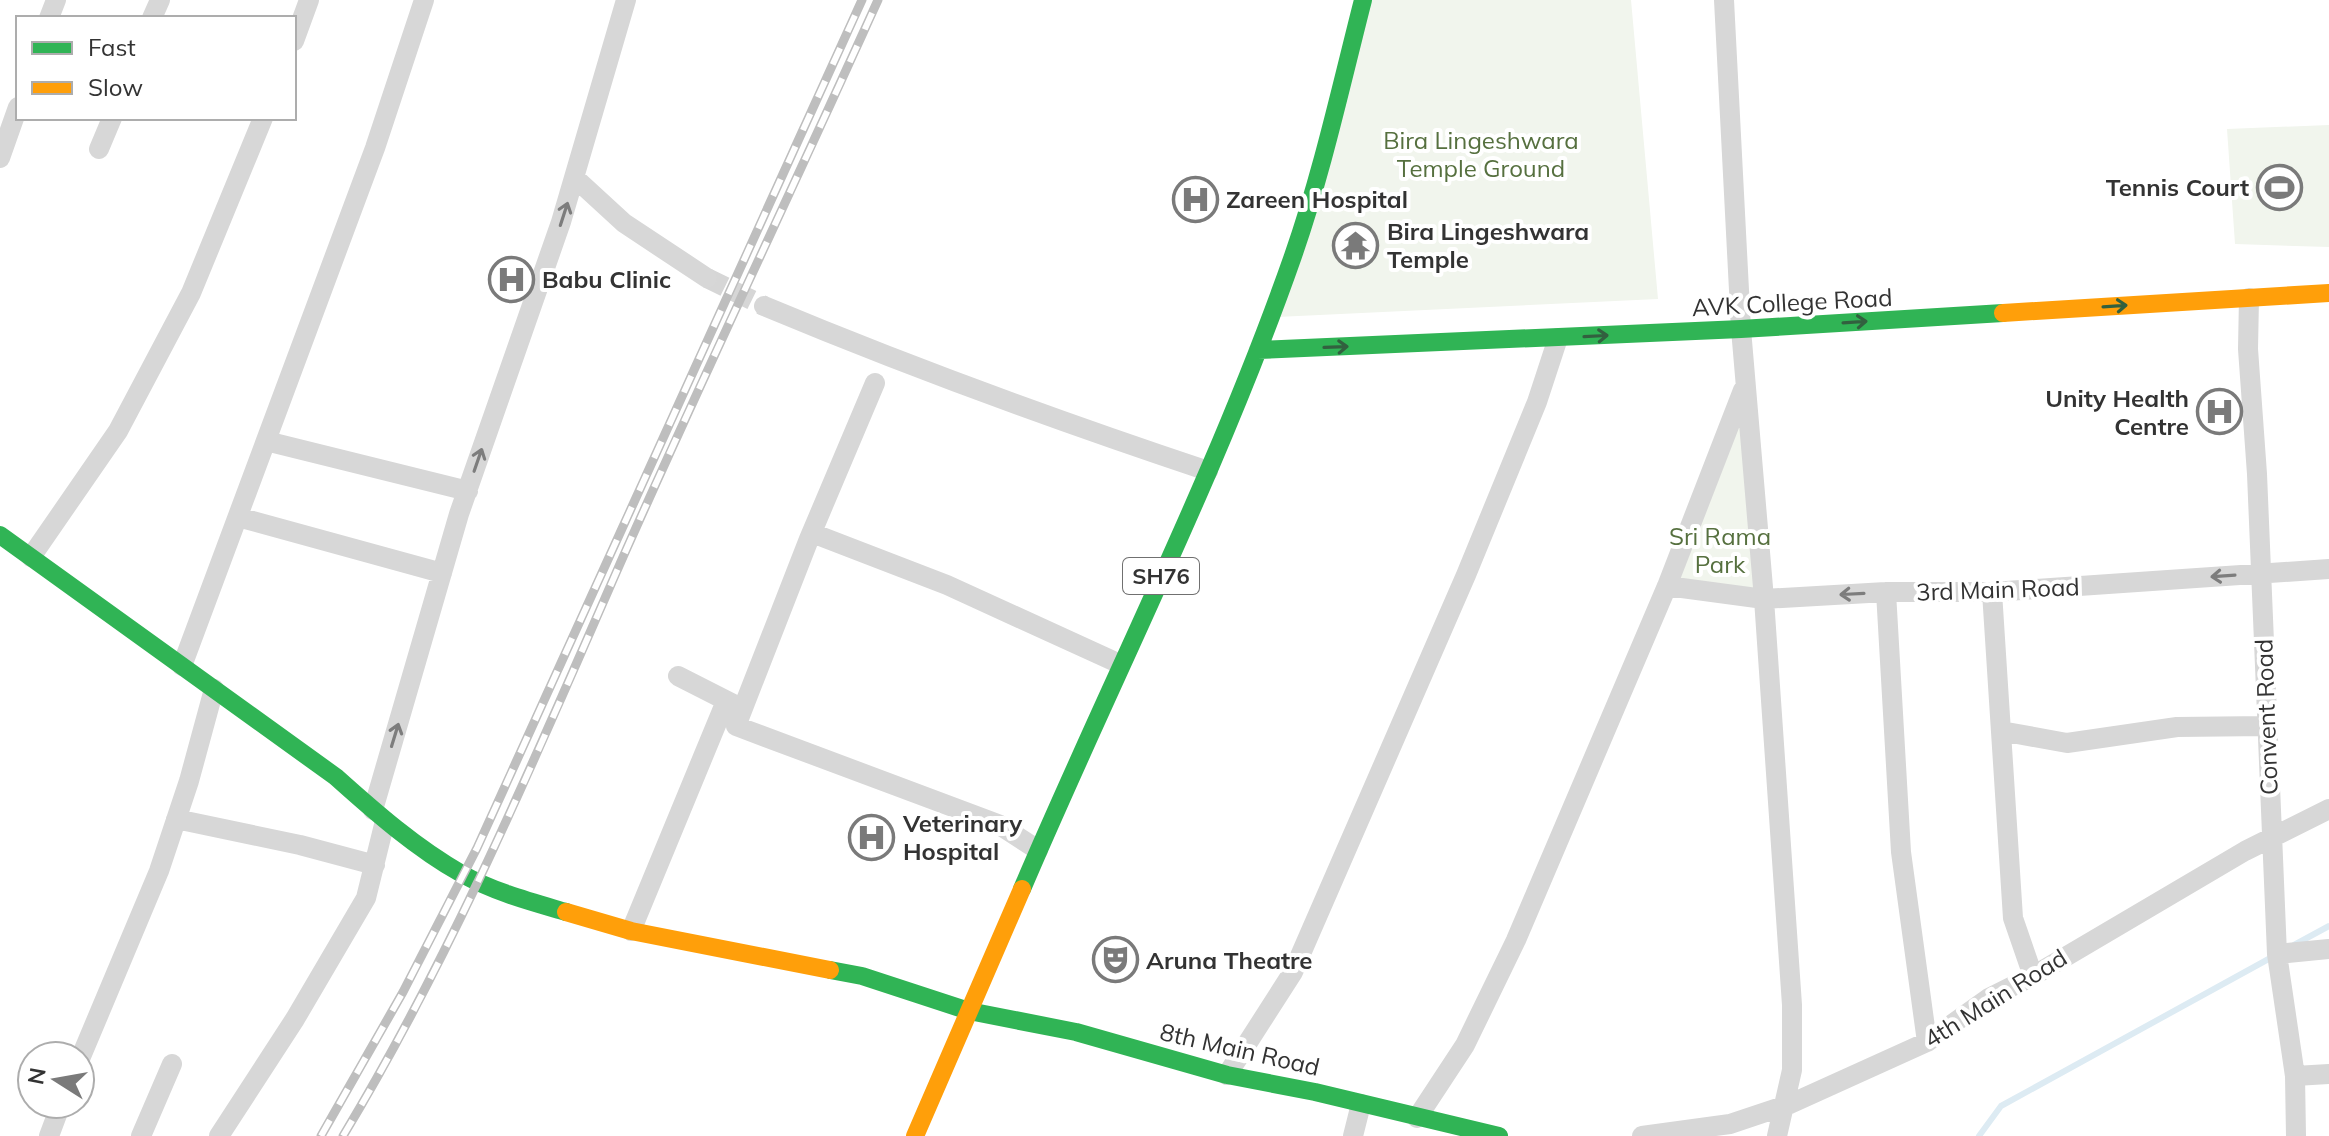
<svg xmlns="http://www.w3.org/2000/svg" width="2329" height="1136" viewBox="0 0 2329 1136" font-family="Mulish,sans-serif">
  <rect width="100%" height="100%" fill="#fff"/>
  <path fill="#f1f5ed" d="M1362 0H1631L1658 299 1277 317Z
    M2329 125V247L2235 244 2227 129Z
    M1741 406 1757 589 1673 582Z"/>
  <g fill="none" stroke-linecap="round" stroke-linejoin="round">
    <path stroke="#ddebf3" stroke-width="6" d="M2294 945 2329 926
      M1979 1136 2001 1106 2274 956"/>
    <path stroke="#d6d6d6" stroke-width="20" stroke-dasharray="20 10" stroke-linecap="butt" d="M707 278 764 306"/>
    <path stroke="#d7d7d7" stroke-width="20" d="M1724 0 1741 329 1764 599 1792 1005V1070L1777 1136
      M49 18 56 0
      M152 18 160 0
      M294 41 309 0
      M99 149 112 118
      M0 158 18 107
      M575 178 624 223 707 278
      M2249 298 2248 349 2257 474 2277 954 2295 1076 2296 1136
      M764 306C910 367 1058 421 1208 471
      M875 383 809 539 736 726 998 824 1038 850
      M266 441 468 491
      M238 517 442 573
      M812 533 947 585 1120 664
      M31 557 118 431 191 293 263 118
      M1667 586 1764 599 1886 592H1992L2329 569
      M1886 592 1901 852 1927 1042
      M1992 592 2013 918 2033 976
      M182 666 375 148 424 0
      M678 676 739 707
      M2001 731 2067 743 2177 727 2266 726
      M373 810 459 514 561 222 626 0
      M176 819 300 845 375 865
      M631 931 726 701
      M2277 954 2329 949
      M80 1059 159 871 189 781 214 689
      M1227 1075 1293 972 1466 575 1537 402 1558 338
      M2295 1076 2329 1074
      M1417 1118 1465 1045 1516 940 1667 586 1743 390
      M49 1136 61 1104
      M141 1136 172 1064
      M219 1136 295 1019 366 898 385 821
      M1353 1136 1361 1104
      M1642 1136 1730 1124 1790 1104 1927 1042 1989 998 2033 976 2245 851 2329 809"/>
    <path stroke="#30b455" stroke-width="18" d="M1258 350 1741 329 2003 313
      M0 535 336 777C375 812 416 848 462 874 494 892 532 902 566 912
      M1022 889C1112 678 1217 473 1293 256 1322 173 1341 86 1363 0
      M830 970 862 976 969 1011 1076 1032 1227 1075 1315 1092 1499 1136"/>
    <path stroke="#ff9f0a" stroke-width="18" d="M2003 313 2329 293
      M566 912 631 931 830 970
      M915 1136 1022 889"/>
    <defs>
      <path id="rail" d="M321 1136 403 992 477 848 862 0
        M343 1136C454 952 537 753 623 557 706 370 794 186 878 0"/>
    </defs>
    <use href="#rail" stroke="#bebebe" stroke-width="9"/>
    <use href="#rail" stroke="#fff" stroke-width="6" stroke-dasharray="18" stroke-linecap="butt"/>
  </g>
  <defs><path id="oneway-shaft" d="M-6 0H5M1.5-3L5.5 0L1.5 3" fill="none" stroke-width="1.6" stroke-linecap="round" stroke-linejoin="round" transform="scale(2)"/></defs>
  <g stroke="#7d7d7d">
    <use href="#oneway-shaft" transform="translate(564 214) rotate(-72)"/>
    <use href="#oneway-shaft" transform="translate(478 460) rotate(-71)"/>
    <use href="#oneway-shaft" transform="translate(2223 576) rotate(176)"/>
    <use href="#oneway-shaft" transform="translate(1852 594) rotate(177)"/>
    <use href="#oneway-shaft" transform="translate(395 735) rotate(-73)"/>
  </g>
  <g stroke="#32603f">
    <use href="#oneway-shaft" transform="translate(2115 306) rotate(-4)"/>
    <use href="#oneway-shaft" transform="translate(1855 322) rotate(-4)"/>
    <use href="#oneway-shaft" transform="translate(1596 336) rotate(-3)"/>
    <use href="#oneway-shaft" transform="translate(1336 347) rotate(-2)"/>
  </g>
  <defs>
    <symbol id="stadium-ring" viewBox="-11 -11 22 22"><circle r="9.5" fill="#fff" stroke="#7a7a7a" stroke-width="1.5"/><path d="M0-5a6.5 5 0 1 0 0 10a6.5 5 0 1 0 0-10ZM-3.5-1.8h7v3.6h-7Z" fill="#7a7a7a"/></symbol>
    <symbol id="hospital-ring" viewBox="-11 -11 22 22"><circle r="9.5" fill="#fff" stroke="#7a7a7a" stroke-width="1.5"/><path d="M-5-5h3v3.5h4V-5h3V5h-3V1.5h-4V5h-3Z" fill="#7a7a7a"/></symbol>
    <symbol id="temple-ring" viewBox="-11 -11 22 22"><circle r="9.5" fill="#fff" stroke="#7a7a7a" stroke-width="1.5"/><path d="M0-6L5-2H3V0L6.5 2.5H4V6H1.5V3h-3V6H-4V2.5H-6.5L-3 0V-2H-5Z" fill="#7a7a7a"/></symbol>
    <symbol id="theatre-ring" viewBox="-11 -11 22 22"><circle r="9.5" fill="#fff" stroke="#7a7a7a" stroke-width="1.5"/><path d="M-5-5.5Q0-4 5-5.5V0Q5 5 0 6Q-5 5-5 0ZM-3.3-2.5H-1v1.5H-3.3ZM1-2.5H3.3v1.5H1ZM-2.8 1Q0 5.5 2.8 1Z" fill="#7a7a7a"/></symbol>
  </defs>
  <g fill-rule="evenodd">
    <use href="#stadium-ring" x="2254" y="162" width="51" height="51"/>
    <use href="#hospital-ring" x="1170" y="174" width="51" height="51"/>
    <use href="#temple-ring" x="1330" y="220" width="51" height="51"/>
    <use href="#hospital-ring" x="486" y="254" width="51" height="51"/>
    <use href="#hospital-ring" x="2194" y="386" width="51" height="51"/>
    <use href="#hospital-ring" x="846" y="812" width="51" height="51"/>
    <use href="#theatre-ring" x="1090" y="934" width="51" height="51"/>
  </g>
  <g text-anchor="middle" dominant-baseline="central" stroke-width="8" stroke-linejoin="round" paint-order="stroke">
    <rect fill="#fff" stroke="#707070" stroke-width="2" x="1123" y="558" width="76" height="36" rx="6"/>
    <g font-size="22" font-weight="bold" fill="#333">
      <text x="1161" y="576">SH76</text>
    </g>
    <g font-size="24" fill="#56703f" stroke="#fff">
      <text x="1481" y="140">Bira Lingeshwara<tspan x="1481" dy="28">Temple Ground</tspan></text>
      <text x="1720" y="536">Sri Rama<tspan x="1720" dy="28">Park</tspan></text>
    </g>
    <g font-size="24" font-weight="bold" fill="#333" stroke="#fff" text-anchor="start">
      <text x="2249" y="187" text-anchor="end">Tennis Court</text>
      <text x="1226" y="199">Zareen Hospital</text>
      <text x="1387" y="231">Bira Lingeshwara<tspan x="1387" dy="28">Temple</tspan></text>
      <text x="542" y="279">Babu Clinic</text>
      <text x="2189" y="398" text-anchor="end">Unity Health<tspan x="2189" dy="28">Centre</tspan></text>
      <text x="903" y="823">Veterinary<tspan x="903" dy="28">Hospital</tspan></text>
      <text x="1146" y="960">Aruna Theatre</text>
    </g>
    <g font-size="24" fill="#333" stroke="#fff">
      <text transform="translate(1792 302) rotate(-3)">AVK College Road</text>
      <text transform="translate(1998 589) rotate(-2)">3rd Main Road</text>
      <text transform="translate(2266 717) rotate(-92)">Convent Road</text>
      <text transform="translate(1995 998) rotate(-32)">4th Main Road</text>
      <text transform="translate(1240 1049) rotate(13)">8th Main Road</text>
    </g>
  </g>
  <rect x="16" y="16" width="280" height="104" fill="#ffffff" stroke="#adadad" stroke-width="2"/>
  <rect x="32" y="42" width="40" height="12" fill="#30b455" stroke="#adadad" stroke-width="2"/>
  <text x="88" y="56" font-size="24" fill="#333333">Fast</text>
  <rect x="32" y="82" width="40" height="12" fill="#ff9f0a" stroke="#adadad" stroke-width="2"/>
  <text x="88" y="96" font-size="24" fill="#333333">Slow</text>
  <g transform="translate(56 1080) rotate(281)"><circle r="38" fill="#ffffff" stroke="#adadad" stroke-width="2"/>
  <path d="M0-6L14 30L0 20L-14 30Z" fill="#7a7a7a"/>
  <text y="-12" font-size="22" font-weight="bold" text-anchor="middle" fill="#333333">N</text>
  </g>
</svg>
